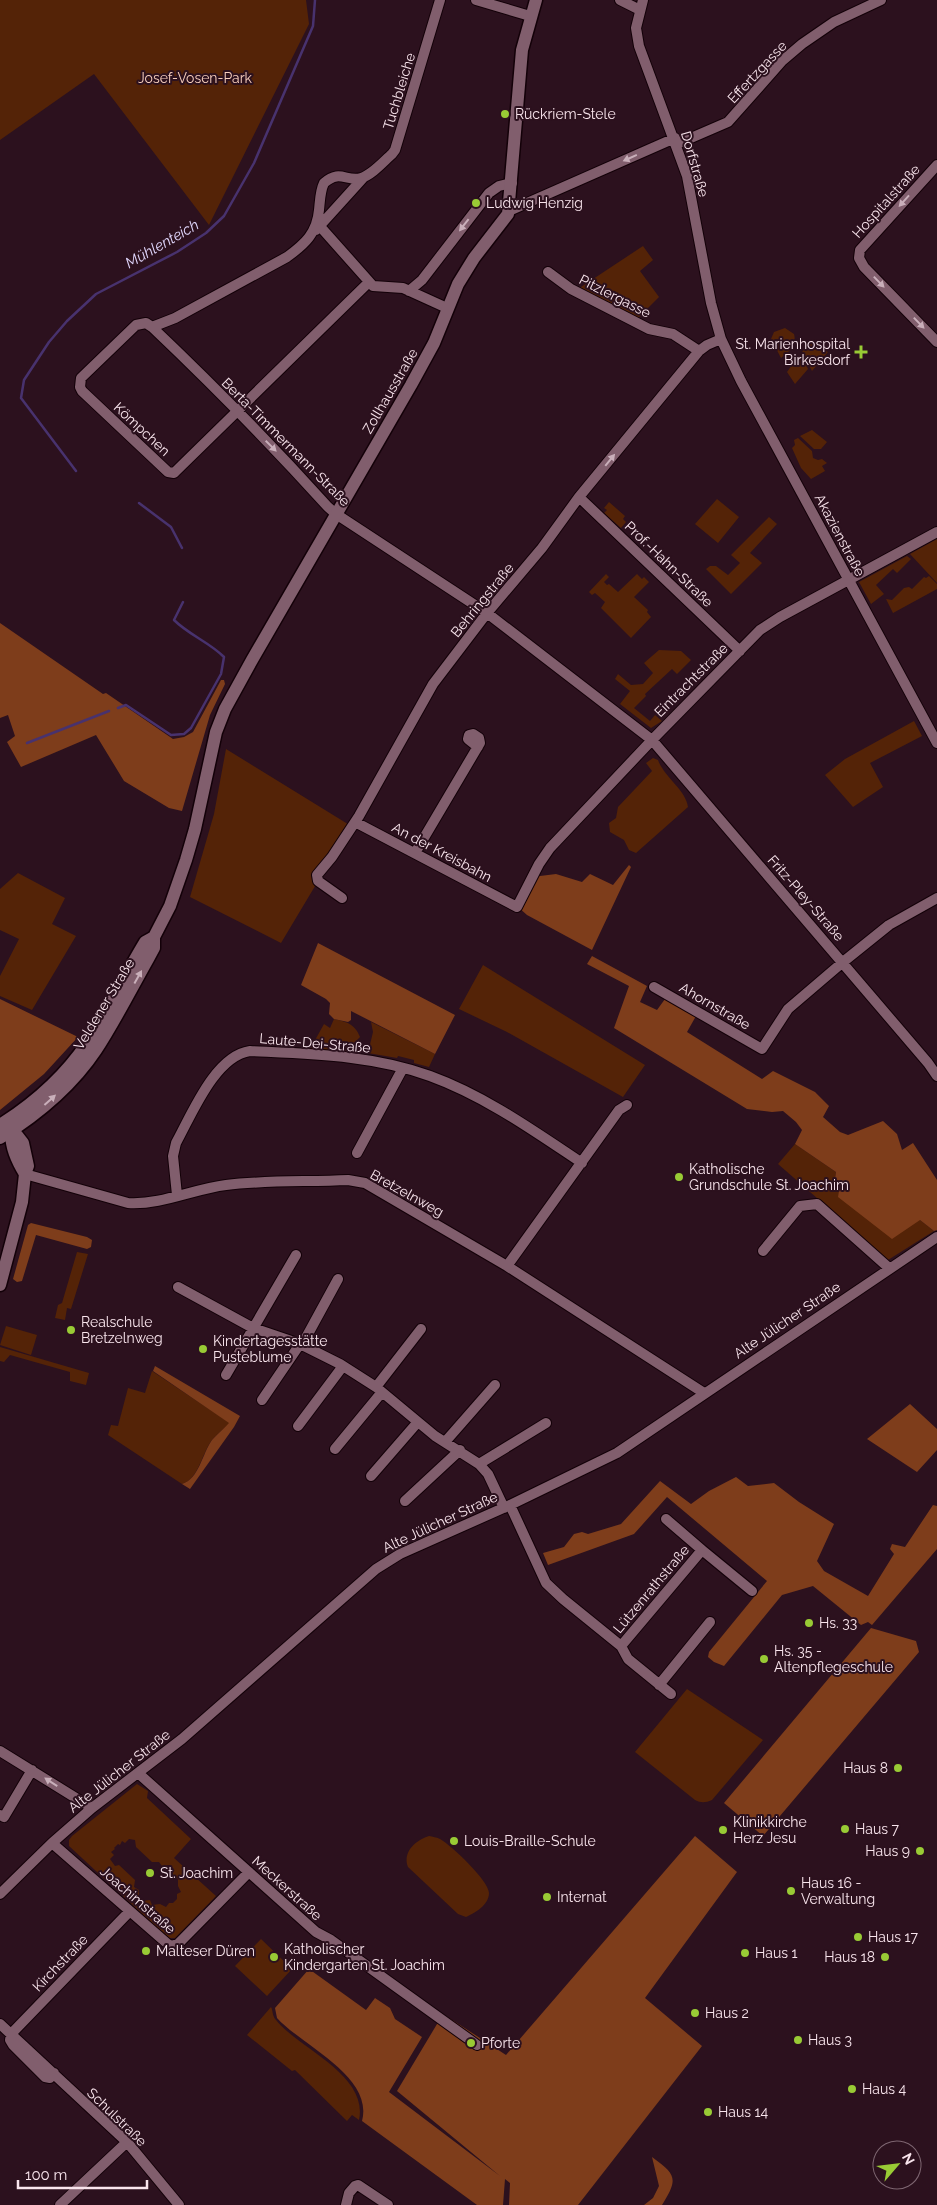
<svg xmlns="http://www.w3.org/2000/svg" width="937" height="2205" viewBox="0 0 937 2205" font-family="Raleway,sans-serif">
  <rect width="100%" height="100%" fill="#2c111e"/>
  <path fill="#542307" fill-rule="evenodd" d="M0 0H306L309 24 209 225 94 74 0 140Z
    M643 246 653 260 640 271 659 297 637 319 578 289Z
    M785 328 794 334C797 345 789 352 781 358L771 339 774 332Z
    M811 342 828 352 812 371 802 352Z
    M799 355 802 356 808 369 795 384 787 372Z
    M812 430 827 442 821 449H814L800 436Z
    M798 438 812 451 813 458 818 460 822 459 827 463 822 466 825 471 811 479 801 468 792 448 795 445 794 440Z
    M717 499 739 517 718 543 695 524Z
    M609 502 625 516 623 519 626 522 621 528 604 513 607 510 604 508Z
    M769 517 777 524 750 553 762 563 731 594 706 569 710 566H716L728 575 740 563 731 555Z
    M937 539V583L910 554Z
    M907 556 911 559 897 573 893 569 876 585 884 594 871 604 859 582Z
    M606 574 609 577 604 582 607 585 609 584 618 592 637 574 642 579 644 577 649 582 634 597 648 610 647 612 651 617 631 638 601 608 605 602 595 593 592 595 589 592Z
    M929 576 937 584V589L893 613 886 599 892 600 904 588 909 587 912 589 924 577 926 578Z
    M659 650 681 651 691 660 677 674 672 669 645 694 646 696 634 708 650 721 655 715 662 721 651 728 620 704 630 691 615 679 618 674 631 685 643 684 653 673 644 663Z
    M914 721 922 736 870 763 883 787 853 807 825 775 845 759Z
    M226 749 351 826 281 943 190 897 214 814Z
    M653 758 658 760C664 777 686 790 688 807L636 853 629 850 624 840 610 832 609 823 616 818 618 807 652 771 646 763Z
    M18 873 65 898 52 924 76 936 32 1010 0 996V976L19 939 0 930V889Z
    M483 965 645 1065 623 1097 507 1032 459 1009Z
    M334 1019C347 1022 355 1024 360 1037L350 1047V1054L309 1051 324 1024 330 1028Z
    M371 1022 435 1054 429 1067 414 1063V1060L398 1056 397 1058 368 1053 373 1032Z
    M795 1144 836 1172 834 1186 920 1220 934 1231 888 1260 778 1164Z
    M77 1252 88 1254 71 1309 67 1308 65 1320 55 1318 58 1305 62 1303Z
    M6 1326 37 1335 31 1355 0 1345Z
    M0 1347 89 1373 86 1385 70 1381V1372L10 1355 4 1362 0 1361Z
    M152 1371 230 1423C224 1429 217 1434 212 1440 202 1453 198 1480 182 1484L108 1435 111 1425 118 1426 128 1388 145 1393Z
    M687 1689 763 1740 712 1800C705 1803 701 1803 695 1800L635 1752Z
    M137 1784 148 1791 147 1798 191 1839 174 1858 216 1896 175 1938H169L165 1935 69 1846V1840L72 1836ZM129 1839 135 1840 136 1847 152 1862H159L162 1866 170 1865 173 1868V1876L178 1879V1886L181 1892 177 1894V1899L173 1903H169L166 1907 160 1904 152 1905 150 1900 142 1901 139 1898V1890L134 1887 135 1880 119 1865 115 1866 110 1859 114 1855 111 1852 115 1849 114 1848 118 1844 120 1845 122 1841 125 1843Z
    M429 1836C433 1837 436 1837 440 1839 451 1845 489 1881 489 1893 489 1905 475 1913 466 1917L458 1914 408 1867C402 1852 416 1840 429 1836Z
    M261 1939 292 1969 267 1996 235 1966Z
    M271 2007C273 2010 272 2016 276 2020 298 2048 369 2075 359 2120L352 2115 347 2121 295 2070 292 2071 247 2035Z"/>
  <path fill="#7e3d1b" d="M0 623 103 694 106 693 173 739 184 737 193 732 221 680H224L225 684 210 715 182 811 169 808 124 781 96 735 21 767 7 742 15 736 8 715 0 718Z
    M629 865 631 867 592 950 527 915 518 907 532 877 556 874 582 882 590 874 613 885Z
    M318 943 455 1015 435 1054 351 1011V1020L348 1022 334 1019 329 1014 330 1003 326 999 301 985Z
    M592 956 647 986 640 1002 657 1010 665 999 696 1016 687 1032 762 1079 773 1071 815 1092 829 1106 823 1117 840 1132 848 1135 883 1121 897 1134 902 1150 913 1143 937 1180V1230L934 1231 920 1220 892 1239 838 1197 839 1191 834 1186 836 1172 795 1144 802 1130 796 1122 783 1111 772 1112 747 1109 614 1028 629 986 587 964Z
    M0 999 78 1037 44 1074 0 1110Z
    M31 1223 87 1237 92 1240 91 1247 87 1249 36 1235 22 1281 17 1282 13 1279 28 1225Z
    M155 1366 240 1416 234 1427 190 1489 182 1484C199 1479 202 1454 212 1440 217 1434 224 1429 229 1423L153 1371Z
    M910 1404 937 1429V1450L917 1472 867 1439Z
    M736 1477 748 1486 774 1483 799 1502 834 1524 817 1561 824 1571 868 1596 894 1554 890 1549 892 1544 905 1547 933 1505 937 1506V1549L872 1625 868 1622 861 1625 813 1586 782 1595 724 1666 714 1662 708 1657 709 1652 767 1581 667 1497 634 1534 548 1565 543 1553 564 1547 574 1534 582 1532 588 1534 621 1524 660 1481 691 1504 709 1491Z
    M871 1628 916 1641 919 1652 763 1836 724 1803Z
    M695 1836 737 1872 645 1998 702 2046 578 2205H509L510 2183 505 2179 503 2205H477L362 2121C374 2076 301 2045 277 2018L275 2008 309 1969 366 2010 375 1998 390 2008 395 2019 422 2037 389 2092 500 2176 397 2091 443 2014 506 2055Z
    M652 2157C677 2175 678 2179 662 2205H644L653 2198 659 2186Z"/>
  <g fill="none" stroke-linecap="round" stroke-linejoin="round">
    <path stroke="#48326e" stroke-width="2.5" d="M76 471 21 398 24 380 49 342 67 321 96 294 177 252 206 233 224 216 254 163 313 26 315 0
      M139 503 171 527 182 548
      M118 708 126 705 171 735 184 734 191 728 221 674 224 657C209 642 189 635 174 620L183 602
      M27 743 109 711"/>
    <defs>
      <path id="street" d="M476 0 530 16
        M620 0 640 10
        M643 0 636 28 639 46 687 176 711 303 721 339 741 381 937 743
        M677 144 728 122 782 61 802 44 834 22 881 0
        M937 165 860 250 859 258 864 267 937 342
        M509 211 675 138
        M317 223 373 286 403 288 447 308
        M316 230 364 177
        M548 272 571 289 649 329 673 334 699 351
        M369 282 176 471 174 473 168 472 82 391 80 387 81 378 136 325 146 323 152 327C213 385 272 445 328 507L336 514 487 613 652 740 928 1063 937 1076
        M409 291 422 280 489 193 499 186 512 183
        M152 327 175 318 287 257C305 244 317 233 319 210 320 201 320 191 324 183 340 169 346 182 361 178 372 175 384 161 392 154L395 150 440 0
        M579 497 740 651
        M355 822 517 907 539 864 550 848 652 740 760 630 780 617 937 532
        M415 853 480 743 479 738 473 734 469 735 468 739 478 747
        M342 898 318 881 317 875 332 857 359 816 433 684 487 613 542 548 579 497 699 351 707 345 721 339
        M654 987 762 1049 788 1009 843 962 889 925 937 898
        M357 1153 403 1068
        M25 1174 128 1203C162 1205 193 1189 226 1185 266 1180 307 1182 348 1180L365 1183 507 1266 704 1393
        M177 1195 173 1156 176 1143C192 1114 215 1056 250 1051 311 1054 373 1055 430 1076 485 1096 534 1131 582 1163
        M763 1251 800 1206 817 1204 889 1268
        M507 1266 619 1110 627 1105
        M178 1287 253 1328 300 1344 340 1364 376 1387 435 1436 479 1464 488 1474 504 1508
        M302 1345 338 1279
        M226 1375 296 1255
        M376 1387 421 1329
        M262 1400 300 1344
        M298 1426 343 1366
        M445 1442 495 1385
        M335 1449 382 1392
        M479 1464 546 1423
        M371 1476 417 1423
        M405 1501 460 1450
        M510 1505 546 1583 563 1599 621 1646 628 1659 671 1694
        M702 1550 752 1591
        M621 1646 702 1550 666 1519
        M659 1685 710 1622
        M0 1751 92 1808
        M138 1773 316 1932 331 1940 477 2045
        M0 1815 4 1817 32 1770
        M52 1843 170 1946 178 1944 249 1872
        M0 1894 52 1843 92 1808 182 1739 376 1569 400 1554 510 1505 617 1453 937 1237
        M0 2024 127 2142 179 2205
        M11 2034 129 1912
        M11 2034 10 2040 13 2045 45 2077 50 2078 54 2073
        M60 2205 127 2142
        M346 2205 349 2193 355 2186 358 2185 388 2205"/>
      <path id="secondary" d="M0 1125C33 1104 65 1076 87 1043 108 1011 125 975 145 942L154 937
        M12 1130C9 1145 17 1161 25 1174
        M0 1138C37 1115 72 1086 96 1050 115 1021 131 989 148 959L154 948V937L170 906 186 860 195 829 216 732 225 709 252 660 411 385 434 343 458 284 474 258 508 214 522 50 536 0
        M0 1285 22 1202 25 1174 28 1166 23 1143 9 1125"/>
    </defs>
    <use href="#street" stroke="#130008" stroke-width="12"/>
    <use href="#secondary" stroke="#130008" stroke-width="15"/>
    <use href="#street" stroke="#815e6d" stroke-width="10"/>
    <use href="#secondary" stroke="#815e6d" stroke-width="12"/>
  </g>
  <defs><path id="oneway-solid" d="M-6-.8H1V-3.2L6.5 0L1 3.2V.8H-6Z" transform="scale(1.25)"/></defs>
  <g fill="#c9afba">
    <use href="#oneway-solid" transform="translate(630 158) rotate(156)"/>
    <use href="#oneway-solid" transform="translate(904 201) rotate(132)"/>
    <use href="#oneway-solid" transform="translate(464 225) rotate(128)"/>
    <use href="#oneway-solid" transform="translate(879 282) rotate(46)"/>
    <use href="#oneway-solid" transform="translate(919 323) rotate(46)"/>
    <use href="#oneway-solid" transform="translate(271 446) rotate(45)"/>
    <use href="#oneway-solid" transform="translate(610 460) rotate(-51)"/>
    <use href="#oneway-solid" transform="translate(138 977) rotate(-61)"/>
    <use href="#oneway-solid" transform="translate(50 1100) rotate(-42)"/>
    <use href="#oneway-solid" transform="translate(51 1782) rotate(-147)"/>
  </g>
  <g fill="#99cb35" stroke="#2c111e" stroke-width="2">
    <circle cx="505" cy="114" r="5"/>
    <circle cx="476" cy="203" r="5"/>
    <path d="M858.5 344.5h5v5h5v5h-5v5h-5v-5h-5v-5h5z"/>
    <circle cx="679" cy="1177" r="5"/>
    <circle cx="71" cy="1330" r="5"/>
    <circle cx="203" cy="1349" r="5"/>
    <circle cx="809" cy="1623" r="5"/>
    <circle cx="764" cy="1659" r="5"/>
    <circle cx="898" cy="1768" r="5"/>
    <circle cx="845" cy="1829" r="5"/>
    <circle cx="723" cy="1830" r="5"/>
    <circle cx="454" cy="1841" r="5"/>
    <circle cx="920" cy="1851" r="5"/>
    <circle cx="150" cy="1873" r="5"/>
    <circle cx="791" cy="1891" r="5"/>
    <circle cx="547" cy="1897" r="5"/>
    <circle cx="858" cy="1937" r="5"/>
    <circle cx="146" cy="1951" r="5"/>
    <circle cx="745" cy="1953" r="5"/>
    <circle cx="274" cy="1957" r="5"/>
    <circle cx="885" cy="1957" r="5"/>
    <circle cx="695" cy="2013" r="5"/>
    <circle cx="798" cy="2040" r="5"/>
    <circle cx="471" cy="2043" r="5"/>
    <circle cx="852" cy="2089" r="5"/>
    <circle cx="708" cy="2112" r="5"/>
  </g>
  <g text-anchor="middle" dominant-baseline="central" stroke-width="4" stroke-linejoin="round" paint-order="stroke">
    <g font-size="14" fill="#f9e5ed" stroke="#2c111e">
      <text transform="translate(757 72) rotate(-47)">Effertzgasse</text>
      <text transform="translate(399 91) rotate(-73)">Tuchbleiche</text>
      <text transform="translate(695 164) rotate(74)">Dorfstraße</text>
      <text transform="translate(886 201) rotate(-48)">Hospitalstraße</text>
      <text transform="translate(615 296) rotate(27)">Pitzlergasse</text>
      <text transform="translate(390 391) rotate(-60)">Zollhausstraße</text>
      <text transform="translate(142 429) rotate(43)">Kömpchen</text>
      <text transform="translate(286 442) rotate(45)">Berta-Timmermann-Straße</text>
      <text transform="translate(840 535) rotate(62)">Akazienstraße</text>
      <text transform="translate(669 564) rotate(44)">Prof.-Hahn-Straße</text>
      <text transform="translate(482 600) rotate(-51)">Behringstraße</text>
      <text transform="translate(691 680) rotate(-45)">Eintrachtstraße</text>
      <text transform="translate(442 852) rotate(28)">An der Kreisbahn</text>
      <text transform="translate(806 898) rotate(49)">Fritz-Pley-Straße</text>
      <text transform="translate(104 1004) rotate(-59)">Veldener Straße</text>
      <text transform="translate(715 1006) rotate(30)">Ahornstraße</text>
      <text transform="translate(315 1043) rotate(5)">Laute-Dei-Straße</text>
      <text transform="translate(407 1193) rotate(29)">Bretzelnweg</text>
      <text transform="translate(787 1320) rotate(-34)">Alte Jülicher Straße</text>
      <text transform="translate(440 1522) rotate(-25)">Alte Jülicher Straße</text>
      <text transform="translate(651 1589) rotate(-50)">Lützenrathstraße</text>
      <text transform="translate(119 1771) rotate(-38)">Alte Jülicher Straße</text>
      <text transform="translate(287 1888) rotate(42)">Meckerstraße</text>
      <text transform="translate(138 1900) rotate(41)">Joachimstraße</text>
      <text transform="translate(60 1963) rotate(-46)">Kirchstraße</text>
      <text transform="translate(117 2117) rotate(44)">Schulstraße</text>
    </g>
    <g font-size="14" fill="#f9d0be" stroke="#2c111e">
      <text x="195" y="78">Josef-Vosen-Park</text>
    </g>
    <g font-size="14" fill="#f9e5ed" stroke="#2c111e" text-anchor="start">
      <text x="515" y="114">Rückriem-Stele</text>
      <text x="486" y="203">Ludwig Henzig</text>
      <text x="850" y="344" text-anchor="end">St. Marienhospital<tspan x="850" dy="16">Birkesdorf</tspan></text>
      <text x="689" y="1169">Katholische<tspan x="689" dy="16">Grundschule St. Joachim</tspan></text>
      <text x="81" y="1322">Realschule<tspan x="81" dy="16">Bretzelnweg</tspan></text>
      <text x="213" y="1341">Kindertagesstätte<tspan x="213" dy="16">Pusteblume</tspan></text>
      <text x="819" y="1623">Hs. 33</text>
      <text x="774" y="1651">Hs. 35 -<tspan x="774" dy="16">Altenpflegeschule</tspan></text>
      <text x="888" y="1768" text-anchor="end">Haus 8</text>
      <text x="733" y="1822">Klinikkirche<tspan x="733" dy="16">Herz Jesu</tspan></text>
      <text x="855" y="1829">Haus 7</text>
      <text x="464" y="1841">Louis-Braille-Schule</text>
      <text x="910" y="1851" text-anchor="end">Haus 9</text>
      <text x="160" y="1873">St. Joachim</text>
      <text x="801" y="1883">Haus 16 -<tspan x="801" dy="16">Verwaltung</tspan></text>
      <text x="557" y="1897">Internat</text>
      <text x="868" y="1937">Haus 17</text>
      <text x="284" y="1949">Katholischer<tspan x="284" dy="16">Kindergarten St. Joachim</tspan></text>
      <text x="156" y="1951">Malteser Düren</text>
      <text x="755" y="1953">Haus 1</text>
      <text x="875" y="1957" text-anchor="end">Haus 18</text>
      <text x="705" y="2013">Haus 2</text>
      <text x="808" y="2040">Haus 3</text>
      <text x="481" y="2043">Pforte</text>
      <text x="862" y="2089">Haus 4</text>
      <text x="718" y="2112">Haus 14</text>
    </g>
    <g font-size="15" font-style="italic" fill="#e2d8fe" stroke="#2c111e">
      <text transform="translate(162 244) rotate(-30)">Mühlenteich</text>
    </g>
  </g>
  <g transform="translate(897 2165) rotate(62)"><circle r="24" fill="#2c111e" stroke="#7e6671"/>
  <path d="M0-4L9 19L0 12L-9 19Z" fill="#99cb35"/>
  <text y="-8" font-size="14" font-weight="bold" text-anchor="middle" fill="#f9e5ed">N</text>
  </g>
  <path d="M18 2180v8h129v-8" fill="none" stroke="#f9e5ed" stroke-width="2.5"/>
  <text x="25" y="2180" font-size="15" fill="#f9e5ed" stroke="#2c111e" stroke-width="4" paint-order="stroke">100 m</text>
</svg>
